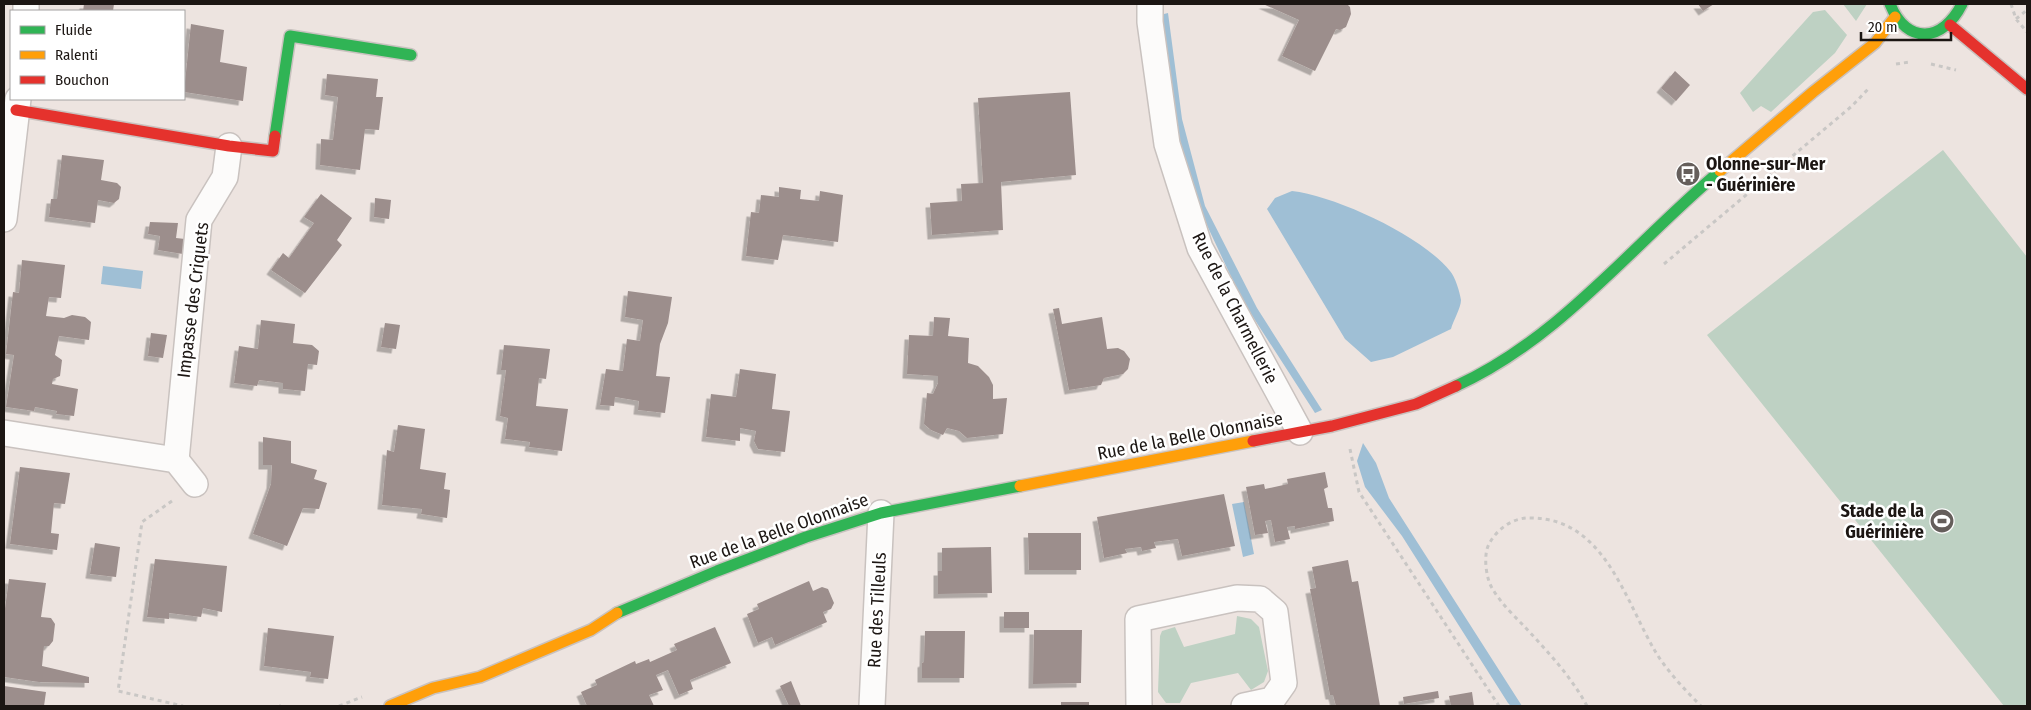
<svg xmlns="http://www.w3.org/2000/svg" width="2031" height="710" viewBox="0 0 2031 710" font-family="'Fira Sans Condensed',sans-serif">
  <defs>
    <filter id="shadow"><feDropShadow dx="-4.5" dy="4.5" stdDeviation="0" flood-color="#0004"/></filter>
  </defs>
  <rect width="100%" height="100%" fill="#ede4e0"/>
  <path fill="#bed1c3" d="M1843 4H1867L1856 21Z
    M1825 10 1847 35 1835 53 1771 112 1761 106 1753 112 1740 93 1813 12Z
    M1943 150 2027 257V706H2004L1707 335Z
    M1237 616 1251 619 1259 627 1268 671 1264 682 1251 690 1238 673 1191 683 1180 703H1166L1158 692 1160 636 1162 631 1175 627 1184 647 1235 634Z"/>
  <path fill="#9fbfd5" d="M1168 13 1182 119 1205 206 1257 308 1322 410 1315 413 1242 300 1204 219 1175 129 1160 15Z
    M1292 191C1336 196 1422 236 1450 271 1455 276 1460 293 1461 300 1461 308 1453 321 1451 329L1393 357 1371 362 1345 339 1267 209 1275 198Z
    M103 266 143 271 141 289 101 284Z
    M1363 443 1376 463 1389 498 1522 706H1511L1508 703 1402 536 1365 487 1357 461Z
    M1244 502 1254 554 1243 557 1232 504Z"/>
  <path fill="#9c8e8c" filter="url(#shadow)" d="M84 4H114L113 11H83Z
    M1263 4H1347L1350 7 1351 14 1346 27 1340 30 1336 29 1315 71 1282 56 1299 20Z
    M1698 4H1714L1703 11Z
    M191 24 224 30 220 62 247 67 243 101 184 92Z
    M1675 71 1690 85 1676 101 1661 88Z
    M327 74 378 79 376 97H383L379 130 365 129 360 170 320 165 321 139 333 140 338 97 325 95Z
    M1070 92 1076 175 1001 182 1003 230 932 235 930 203 962 201 961 184 983 183 978 98Z
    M62 155 104 160 101 180 117 183 121 187 119 199 114 203 98 200 95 223 49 217 51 199H57Z
    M779 187 801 190 800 199 819 201 820 191 843 195 838 242 783 235 778 260 746 256 751 212 759 213 761 195 779 197Z
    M321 194 352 218 337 240 342 245 305 293 271 270 283 253 289 258 314 223 304 217Z
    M375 198 391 200 389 219 374 217Z
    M150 222 178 223 176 238 185 239 183 254 158 250 160 236 148 234Z
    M22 260 65 265 61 298 49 297 46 316 64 318 72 315 85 317 91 322 89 340 59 336 55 355 62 360 60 376 53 379 52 384 78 389 74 416 56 414 57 411 35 407 34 411 6 407 14 355 6 354 13 292 19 293Z
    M628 291 672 297 668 323 660 344 656 376 670 377 665 413 638 410 639 401 615 397 614 406 600 405 606 369 623 371 627 339 640 341 643 320 625 317Z
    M1059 308 1062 324 1102 317 1107 349 1118 348 1124 351 1130 359 1128 369 1123 374 1104 378 1101 385 1069 390 1053 309Z
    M934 317 950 318 948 336 969 338 968 363 978 366 989 377 993 385V399L1007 398 1003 434 967 438 959 431 947 428 943 435 931 430 924 424 927 393 933 394 938 383V376L907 374 909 335 933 336Z
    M261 320 295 324 293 343 312 345 319 351 317 365 308 364 305 391 283 389V383L259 380 257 386 234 383 239 346 258 349Z
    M385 323 400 325 396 349 381 347Z
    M151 333 167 335 163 358 148 356Z
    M504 345 550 349 546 379 539 378 536 406 568 409 562 451 529 447 530 442 505 439 508 418 500 416 506 370H501Z
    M740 369 776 374 772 409 790 411 785 452 758 449 754 441 756 431 740 428V441L706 437 711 394 736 397Z
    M398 425 425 429 420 469 446 473 444 489 450 490 447 518 421 514 422 509 382 505 387 450 394 452Z
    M263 437 291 441V463L317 470 314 479 327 483 319 509 303 508 287 546 253 534 271 484 272 465H263Z
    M20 467 70 473 65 504 54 503 51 533 59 534 57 550 10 544Z
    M1325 472 1328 487 1324 489 1328 508H1332L1334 521 1295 529V526L1287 527 1290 539 1275 542 1271 520 1265 521 1268 533 1255 535 1246 487 1264 484 1265 489 1288 484 1287 479Z
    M1224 494 1235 546 1182 556 1178 539 1154 542 1156 548 1142 551 1141 547 1125 549 1127 553 1104 558 1097 517Z
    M1028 533H1081V570H1029Z
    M95 543 120 547 116 577 90 574Z
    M991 547 992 593 938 594V571H942V548Z
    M155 559 227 566 222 612 203 608 201 617 169 613V619L147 617Z
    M1348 560 1352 582 1358 581 1380 706H1336L1333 695H1330L1310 589 1316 588 1312 567Z
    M9 579 46 583 41 617 51 618 55 624 53 641 49 646H44L42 666 89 677V683L39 682 4 677V616Z
    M809 581 813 591 822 587 828 589 834 603 831 609 823 612 827 622 775 645 772 637 758 643 747 614 759 609 757 604Z
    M1004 612H1029V628H1004Z
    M715 627 731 663 690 680 693 689 679 695 668 670 656 675 663 690 649 695 654 706H587L581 692 597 685 595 680 635 661 636 664 649 659 650 662 677 650 674 644Z
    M268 628 334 636 328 679 310 677 311 672 264 666Z
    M1034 630H1082L1081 683 1033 684Z
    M925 631H965L964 678H922V663L924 662Z
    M791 681 801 706H789L780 686Z
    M4 686 46 692 44 706H4Z
    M1438 691 1439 698 1404 704 1403 697Z
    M1472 692 1474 706H1451L1449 696Z
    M1061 702H1089V706H1061Z"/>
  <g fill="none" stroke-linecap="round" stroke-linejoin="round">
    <defs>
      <path id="street" d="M1150 4V22L1167 144 1200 248 1300 432
        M26 11V4
        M4 219 18 99
        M4 433 176 460 195 484
        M176 460 199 220 225 177 229 146
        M872 706 881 513
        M1139 706 1138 619 1237 598 1260 599 1275 612 1284 683 1272 700 1244 706"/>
      <path id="fast" d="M1890 4C1907 46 1943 42 1962 4
        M275 136 290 36 411 55
        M1456 386C1560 339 1634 243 1720 171
        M617 613 717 571 806 537 881 513 1020 486"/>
      <path id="slow" d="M1720 171 1813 92 1875 43 1895 17
        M1020 486 1253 441
        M390 706 433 688 480 677 591 630 617 613"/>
      <path id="jam" d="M1950 25 2027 89
        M16 110 229 146 273 151 275 136
        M1253 441 1332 426 1416 404 1456 386"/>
    </defs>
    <use href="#street" stroke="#c9c2bf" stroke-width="28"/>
    <use href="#fast" stroke="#c9c2bf" stroke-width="14"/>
    <use href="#slow" stroke="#c9c2bf" stroke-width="14"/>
    <use href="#jam" stroke="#c9c2bf" stroke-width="14"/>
    <path stroke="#c9c7c5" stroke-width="3" stroke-dasharray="4 4" stroke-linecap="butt" d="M2011 4 2016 19 2027 32
      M2016 19 2027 10
      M1896 64 1910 62
      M1931 64 1956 70
      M1664 264 1852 106 1870 87
      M1350 449 1359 492 1499 706
      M172 501 142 522 118 691 183 706
      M279 706H281
      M339 706 362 697
      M1587 706C1571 676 1547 651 1524 626 1513 615 1500 602 1492 588 1486 578 1483 555 1489 544 1497 529 1513 517 1531 518 1604 518 1625 600 1655 651 1667 671 1685 690 1701 706"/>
    <use href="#street" stroke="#fcfbfa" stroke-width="25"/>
    <use href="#fast" stroke="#30b455" stroke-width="11"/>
    <use href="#slow" stroke="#ff9f0a" stroke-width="11"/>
    <use href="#jam" stroke="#e5322d" stroke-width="11"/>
  </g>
  <defs>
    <symbol id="bus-disc" viewBox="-11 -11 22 22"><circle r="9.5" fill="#655e5b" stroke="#fff"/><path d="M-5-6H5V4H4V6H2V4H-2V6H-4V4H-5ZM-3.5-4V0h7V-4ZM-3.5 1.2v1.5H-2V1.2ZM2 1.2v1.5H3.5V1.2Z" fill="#fff"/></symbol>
    <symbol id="stadium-disc" viewBox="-11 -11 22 22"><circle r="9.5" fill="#655e5b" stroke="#fff"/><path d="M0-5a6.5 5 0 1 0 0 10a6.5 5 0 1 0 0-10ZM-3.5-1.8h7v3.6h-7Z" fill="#fff"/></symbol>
  </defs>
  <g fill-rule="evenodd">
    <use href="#bus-disc" x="1674" y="160" width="28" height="28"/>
    <use href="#stadium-disc" x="1928" y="507" width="28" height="28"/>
  </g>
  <g text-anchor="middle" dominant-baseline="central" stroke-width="5" stroke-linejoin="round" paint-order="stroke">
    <g font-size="18" font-weight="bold" fill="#1c1613" stroke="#fff" text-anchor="start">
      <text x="1706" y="164">Olonne-sur-Mer<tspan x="1706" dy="21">- Guérinière</tspan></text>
      <text x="1924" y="511" text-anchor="end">Stade de la<tspan x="1924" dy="21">Guérinière</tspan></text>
    </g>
    <g font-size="18" fill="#1c1613" stroke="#fff">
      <text transform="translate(193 300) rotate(-83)">Impasse des Criquets</text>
      <text transform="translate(1235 308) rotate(63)">Rue de la Charmellerie</text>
      <text transform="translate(1190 436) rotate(-11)">Rue de la Belle Olonnaise</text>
      <text transform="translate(779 531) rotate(-20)">Rue de la Belle Olonnaise</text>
      <text transform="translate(877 610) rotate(-87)">Rue des Tilleuls</text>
    </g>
  </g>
  <rect width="2031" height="710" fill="none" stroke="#1c1613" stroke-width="10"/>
  <rect x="10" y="10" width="175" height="90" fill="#ffffff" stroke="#a4a2a1"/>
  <rect x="20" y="26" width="25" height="8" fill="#30b455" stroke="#a4a2a1"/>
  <text x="55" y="35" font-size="15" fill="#1c1613">Fluide</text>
  <rect x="20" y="51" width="25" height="8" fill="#ff9f0a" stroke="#a4a2a1"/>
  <text x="55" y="60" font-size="15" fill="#1c1613">Ralenti</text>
  <rect x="20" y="76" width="25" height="8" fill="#e5322d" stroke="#a4a2a1"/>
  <text x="55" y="85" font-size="15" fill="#1c1613">Bouchon</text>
  <path d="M1861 32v8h90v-8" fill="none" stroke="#1c1613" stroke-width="2.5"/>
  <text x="1868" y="32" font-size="15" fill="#1c1613" stroke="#ffffff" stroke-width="4" paint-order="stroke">20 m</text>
</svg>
